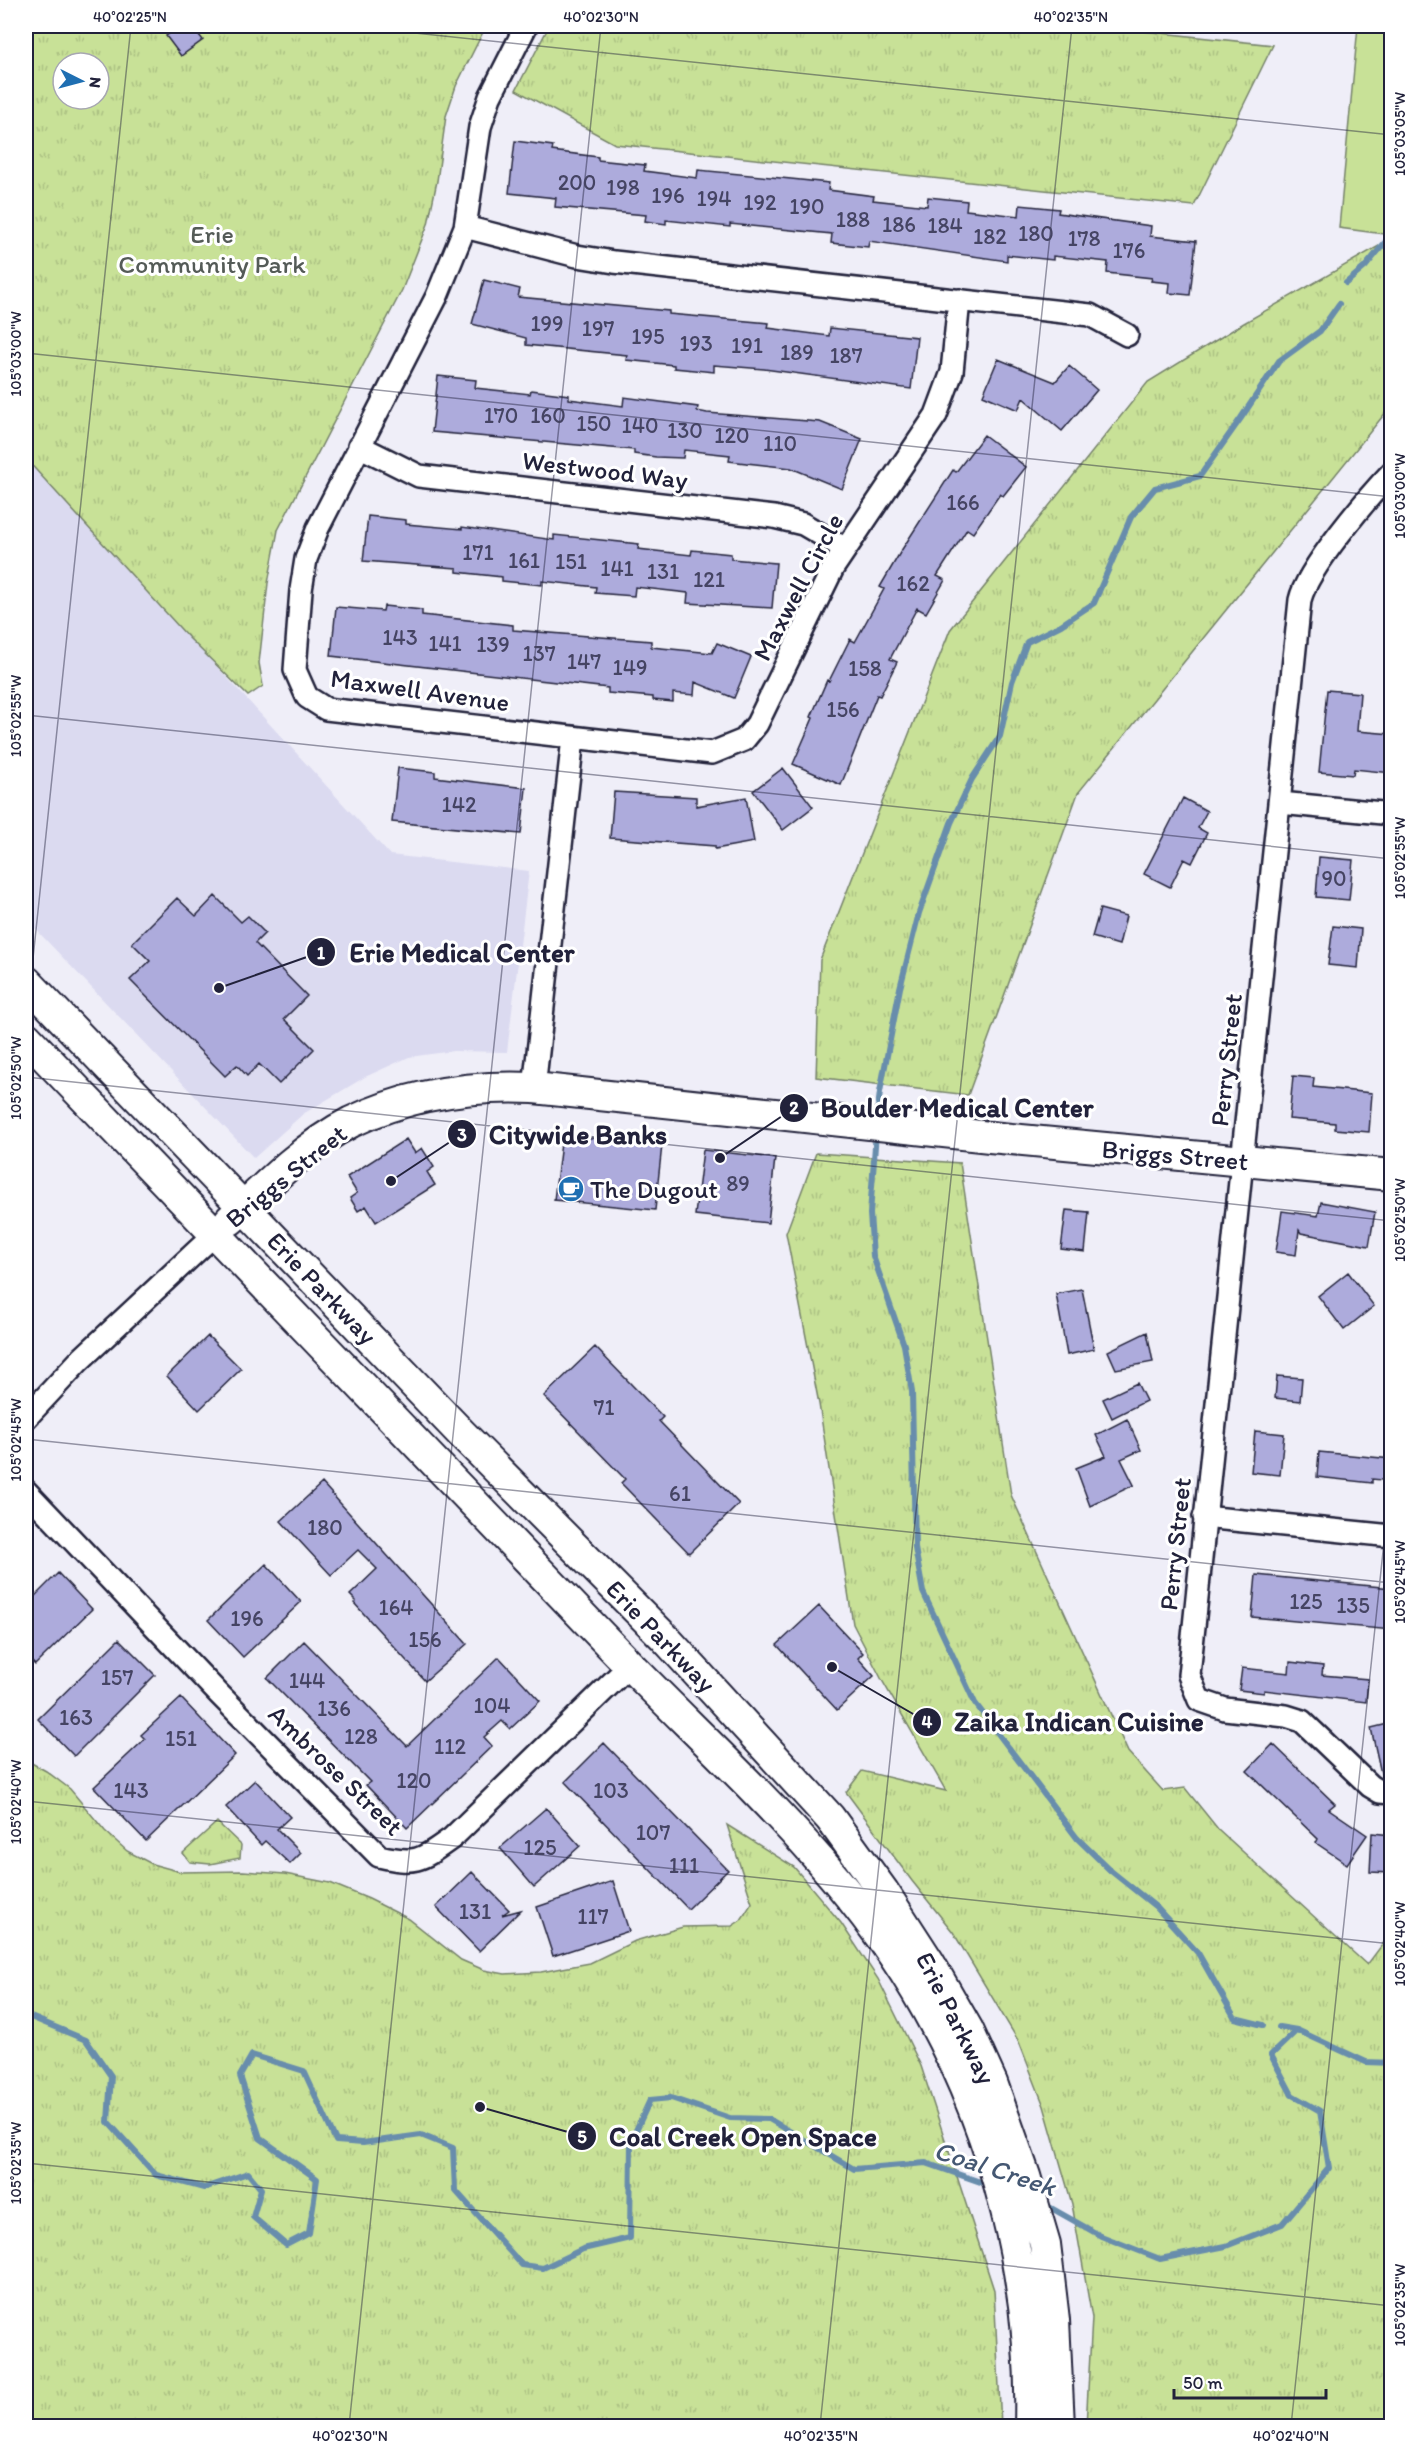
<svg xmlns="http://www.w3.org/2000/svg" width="1417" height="2452" viewBox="0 0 1417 2452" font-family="Itim,sans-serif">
  <defs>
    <pattern id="park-tufts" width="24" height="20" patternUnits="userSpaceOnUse" patternTransform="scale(1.5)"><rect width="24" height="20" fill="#c8e197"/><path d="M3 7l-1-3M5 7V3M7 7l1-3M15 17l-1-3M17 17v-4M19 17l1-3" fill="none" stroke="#acc183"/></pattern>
  </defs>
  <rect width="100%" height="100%" fill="#efeef8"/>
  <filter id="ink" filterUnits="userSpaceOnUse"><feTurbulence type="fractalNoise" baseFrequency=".0167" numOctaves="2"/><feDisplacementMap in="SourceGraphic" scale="12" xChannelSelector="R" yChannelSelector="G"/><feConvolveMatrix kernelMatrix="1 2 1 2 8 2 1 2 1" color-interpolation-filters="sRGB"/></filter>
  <g filter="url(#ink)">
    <path fill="#dbdaf0" d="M26 459 390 855 529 871 507 1052 453 1051 409 1057 365 1077 303 1114 254 1158 26 919Z"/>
    <path fill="#c8e197" stroke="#758269" stroke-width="1.5" d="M1358 26H1391V235L1339 228Z"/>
    <path fill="url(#park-tufts)" stroke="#758269" stroke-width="1.5" fill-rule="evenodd" d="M26 26H486L456 86 446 116 437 181 428 224 402 290 278 530 268 583 259 663 263 686 248 696 189 638 26 459ZM63 63H99V99H63Z
      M549 26H1095L1273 45 1194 206 615 144 516 90Z
      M1391 239V406L1078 793 968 1095 816 1077 820 960 950 630 1148 382 1244 323Z
      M816 1153 960 1163 1011 1495 1128 1752 1163 1791 1185 1788 1218 1829 1367 1965 1391 1933V2426H1086L1092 2318 1072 2204 1044 2106 1019 2042 953 1932 912 1881 846 1792 862 1771 946 1791 883 1682 853 1624 819 1404 786 1233Z
      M26 1760 46 1771 70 1789 105 1831 127 1851 152 1864 181 1872 243 1871 285 1874 330 1883 369 1899 409 1919 461 1960 484 1970 505 1974 541 1972 590 1963 635 1941 683 1927 732 1926 741 1920 752 1903 727 1825 794 1867 841 1923 878 1979 921 2066 994 2290 1001 2426H26Z
      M217 1822 241 1845 240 1858 210 1864 190 1862 183 1853Z"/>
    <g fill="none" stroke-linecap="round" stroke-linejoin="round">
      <path stroke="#688dac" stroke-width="6" d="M1346 283 1365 267 1392 234
        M877 1116 880 1092 900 988 919 913 951 823 972 779 1000 736 1012 682 1027 642 1061 625 1094 603 1131 517 1155 488 1200 476 1241 418 1279 361 1320 331 1339 304
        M876 1132 870 1214 873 1256 904 1345 912 1392 915 1548 923 1592 975 1703 1077 1838 1111 1871 1156 1907 1198 1953 1235 2018 1263 2025
        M26 2015 86 2040 111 2076 108 2122 156 2175 204 2188 248 2173 261 2189 253 2217 286 2245 309 2233 317 2179 260 2138 240 2076 252 2055 304 2071 336 2141 363 2143 421 2135 453 2148 455 2190 522 2265 543 2268 583 2249 630 2238 631 2141 650 2100 671 2098 730 2118 769 2119 854 2169 926 2163 989 2185
        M1279 2027 1297 2030
        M1044 2204 1101 2236 1160 2259 1226 2246 1282 2224 1329 2168 1320 2111 1292 2095 1271 2055 1297 2030 1366 2062 1392 2063"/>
    </g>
    <path fill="#adabdc" stroke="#22223b" stroke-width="1.5" d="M180 26H192L203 40 181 56 166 36Z
      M515 141 553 146 552 151 598 157V160L645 165 644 171 697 178 698 170 791 179 829 183 828 190 874 196 873 200 927 206 928 197 967 201 966 210 1019 216 1020 205 1059 209 1058 213 1151 226 1150 236 1196 241 1190 295 1169 293 1170 283 1151 281 1152 278 1107 273 1108 262 1053 256V260L1007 255V261L869 241 868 247 831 243 832 234 730 224V227L666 220V224L645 221 646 215 555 207 556 198 509 193Z
      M484 280 520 289 518 297 669 311V314L769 323 768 328 829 336 830 328 917 337 911 389 764 369 714 365V372L674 368V365L626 360 627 355 526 345V338L472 324Z
      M998 359 1055 382 1069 366 1097 390 1062 431 1023 398 1018 410 983 395Z
      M438 376 476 380 475 388 530 394 531 390 569 395V399L623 406 624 397 698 407 697 411 707 413 820 422 862 439 842 489 791 468 729 461 730 455 684 450 683 458 656 457 634 454V450L432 432Z
      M984 435 1026 467 1003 496 1000 494 973 533 967 529 937 576 945 580 926 613 917 608 890 659 897 662 880 696 877 695 841 785 793 764 813 718 811 717 827 680 829 681 850 639 855 642 884 589 880 587 901 551 953 470 956 472Z
      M368 516 406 520V524L462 529V527L554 540V535L639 544 638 549 691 555 692 550 731 554V559L776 563 772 608 687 603 688 593 635 587 634 596 595 593 596 587 542 581V585L502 581V577L457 572V568L363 561Z
      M384 606 422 610V615L513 625V630L651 641V647L712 653 717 643 751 657 734 698 695 682 694 695 673 693V702L653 700V697L608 693V688L331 656 336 607 383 611Z
      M1327 690 1360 693 1357 731 1392 734V773L1354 769 1353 775 1319 772Z
      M398 768 435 772V777L526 788 521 834 392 822Z
      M783 768 813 807 783 830 753 791Z
      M614 792 696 797V806L746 797 754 842 715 849V846L610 838Z
      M1183 798 1207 811 1198 828 1207 833 1192 863 1184 859 1170 887 1144 874Z
      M1319 857 1353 860 1349 900 1316 897Z
      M215 896 241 922 248 916 265 933 255 943 307 996 284 1019 314 1049 279 1084 259 1064 247 1076 237 1065 225 1076 130 980 150 961 132 943 177 898 196 916Z
      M1100 909 1126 916 1119 945 1092 937Z
      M1333 926 1361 929 1358 968 1328 965Z
      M1293 1076 1314 1078 1313 1087 1372 1093 1369 1132 1335 1129V1123L1289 1119Z
      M562 1135 662 1145 655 1210 554 1200Z
      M406 1139 415 1153 422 1148 434 1167 427 1172 435 1185 376 1222 366 1206 358 1211 350 1198 357 1193 347 1177Z
      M703 1150 775 1158 768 1223 695 1215Z
      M1321 1202 1375 1212 1369 1246 1301 1233 1299 1230 1296 1255 1276 1252 1282 1211 1318 1216Z
      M1066 1210 1089 1212 1085 1252 1061 1249Z
      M1348 1272 1374 1306 1344 1330 1318 1296Z
      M1082 1289 1094 1349 1067 1355 1056 1294Z
      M1147 1332 1153 1362 1116 1369 1108 1351Z
      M208 1336 241 1369 199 1410 167 1376Z
      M595 1347 663 1417 659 1421 739 1504 689 1553 621 1483 625 1479 544 1396Z
      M1277 1376 1302 1378 1300 1401 1275 1398Z
      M1137 1383 1146 1401 1112 1418 1103 1399Z
      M1127 1419 1141 1450 1121 1459 1134 1485 1090 1506 1076 1468 1106 1456 1096 1435Z
      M1255 1431 1284 1434 1280 1475 1251 1472Z
      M1319 1452 1392 1459V1481L1372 1479V1483L1317 1477Z
      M322 1483 467 1644 425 1681 354 1603 356 1601 350 1595 377 1569 358 1550 331 1575 281 1521Z
      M266 1564 301 1602 243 1657 208 1620Z
      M58 1573 92 1609 35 1665 26 1656V1605Z
      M1256 1575 1392 1588V1630L1252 1617Z
      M819 1606 863 1653 858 1658 874 1676 837 1710 777 1645Z
      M119 1639 155 1675 74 1756 38 1719Z
      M304 1641 407 1746 499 1657 540 1701 510 1729 502 1721 484 1737 492 1746 407 1828 366 1785 370 1782 267 1678Z
      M1290 1662 1323 1666 1322 1675 1368 1679 1366 1702 1264 1690V1693L1239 1690 1242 1668 1289 1673Z
      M181 1698 235 1755 146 1841 94 1787 145 1739 141 1735Z
      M1392 1723V1780L1382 1778 1371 1728Z
      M604 1743 728 1870 688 1909 565 1782Z
      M1273 1744 1335 1804 1329 1809 1367 1835 1347 1864 1316 1843 1318 1839 1247 1771Z
      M255 1780 290 1817 277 1829 301 1853 290 1864 265 1841 261 1845 226 1807Z
      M546 1808 580 1846 534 1887 500 1848Z
      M1372 1833 1392 1835V1873L1370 1872Z
      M472 1872 509 1910 502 1915 521 1910 479 1951 436 1907Z
      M613 1881 629 1931 553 1956 537 1907Z"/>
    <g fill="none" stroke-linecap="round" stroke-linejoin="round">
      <defs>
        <path id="street" d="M526 26 490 97 480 127 465 227 437 296 318 528 306 559 301 590 295 670 307 697 326 709 712 753 744 740 757 724 833 568 936 415 952 372 959 300
          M465 227 577 256 614 262 1090 315 1127 335
          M359 446 419 476 774 517 803 524 844 548
          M1392 472C1368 497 1307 569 1300 600L1189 1675 1199 1700 1225 1709 1286 1716 1302 1721 1370 1786 1380 1792 1392 1793
          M1280 803 1392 814
          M534 1088 573 738
          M26 1418 79 1361 215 1234
          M26 1491 219 1694 379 1856C417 1865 421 1860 452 1838L630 1665
          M1204 1517 1392 1536"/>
        <path id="secondary" d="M26 981 461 1433 665 1638 830 1818 883 1891 929 1962 968 2030 992 2083 1025 2176 1045 2244 1054 2320 1059 2426
          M26 1037C222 1242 419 1445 615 1650 725 1764 850 1870 927 2010 997 2137 1034 2281 1030 2426
          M230 1220C266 1185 306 1145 351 1122 409 1094 470 1085 534 1088L990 1137 1392 1175"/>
      </defs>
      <use href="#street" stroke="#22223b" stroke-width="26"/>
      <use href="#secondary" stroke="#22223b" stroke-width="34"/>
      <use href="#street" stroke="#fff" stroke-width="21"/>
      <use href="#secondary" stroke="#fff" stroke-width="30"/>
    </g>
  </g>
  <path fill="none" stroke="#22223b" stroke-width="1.5" stroke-opacity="0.45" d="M348 26 1392 135M26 353 1392 497M26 715 1392 859M26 1025 131 26M26 1077 1392 1221M26 1439 1392 1583M26 1801 1392 1944M26 2163 1392 2306M349 2426 601 26M820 2426 1072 26M1291 2426 1392 1466"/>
  <defs>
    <symbol id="cafe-disc" viewBox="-11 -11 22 22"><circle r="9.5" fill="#1f6fb2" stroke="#fff"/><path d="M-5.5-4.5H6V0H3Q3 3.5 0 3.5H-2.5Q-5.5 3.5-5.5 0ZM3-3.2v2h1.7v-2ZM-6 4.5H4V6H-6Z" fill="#fff"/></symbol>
  </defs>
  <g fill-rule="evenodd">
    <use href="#cafe-disc" x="556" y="1174" width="30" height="30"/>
  </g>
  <g text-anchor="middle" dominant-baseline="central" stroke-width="6" stroke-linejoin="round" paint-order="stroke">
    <g font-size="22" fill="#454463">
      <text x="577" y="182">200</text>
      <text x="623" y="187">198</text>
      <text x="668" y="195">196</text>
      <text x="714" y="198">194</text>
      <text x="760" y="202">192</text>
      <text x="807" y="206">190</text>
      <text x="853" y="219">188</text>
      <text x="899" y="224">186</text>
      <text x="945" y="225">184</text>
      <text x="1036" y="233">180</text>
      <text x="990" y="236">182</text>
      <text x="1084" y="238">178</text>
      <text x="1129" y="250">176</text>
      <text x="547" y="323">199</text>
      <text x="598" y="328">197</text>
      <text x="648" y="336">195</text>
      <text x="696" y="343">193</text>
      <text x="747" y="345">191</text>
      <text x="797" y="352">189</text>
      <text x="846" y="355">187</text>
      <text x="501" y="415">170</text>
      <text x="548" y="415">160</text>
      <text x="594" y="423">150</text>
      <text x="640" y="425">140</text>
      <text x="685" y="430">130</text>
      <text x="732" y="435">120</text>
      <text x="780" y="443">110</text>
      <text x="963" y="502">166</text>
      <text x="478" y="552">171</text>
      <text x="524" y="560">161</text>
      <text x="571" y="561">151</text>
      <text x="617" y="568">141</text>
      <text x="663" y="571">131</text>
      <text x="709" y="579">121</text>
      <text x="913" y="583">162</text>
      <text x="400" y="637">143</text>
      <text x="445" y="643">141</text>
      <text x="493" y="644">139</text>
      <text x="539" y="653">137</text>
      <text x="584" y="661">147</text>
      <text x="630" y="667">149</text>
      <text x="865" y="668">158</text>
      <text x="843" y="709">156</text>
      <text x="459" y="804">142</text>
      <text x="1334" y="878">90</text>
      <text x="738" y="1183">89</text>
      <text x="604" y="1407">71</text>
      <text x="680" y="1493">61</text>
      <text x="325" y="1527">180</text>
      <text x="1306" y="1601">125</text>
      <text x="1353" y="1605">135</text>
      <text x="396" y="1607">164</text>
      <text x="247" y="1618">196</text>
      <text x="425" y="1639">156</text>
      <text x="117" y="1677">157</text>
      <text x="307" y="1680">144</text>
      <text x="492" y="1705">104</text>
      <text x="334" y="1708">136</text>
      <text x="76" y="1717">163</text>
      <text x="361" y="1736">128</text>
      <text x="181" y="1738">151</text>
      <text x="450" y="1746">112</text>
      <text x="414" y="1780">120</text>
      <text x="131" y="1790">143</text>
      <text x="611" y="1790">103</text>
      <text x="653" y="1832">107</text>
      <text x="540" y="1847">125</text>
      <text x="684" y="1865">111</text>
      <text x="475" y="1911">131</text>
      <text x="593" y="1916">117</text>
    </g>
    <g font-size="26" fill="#545b57" stroke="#fff">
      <text x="212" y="234">Erie<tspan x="212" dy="30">Community Park</tspan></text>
    </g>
    <g font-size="26" fill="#22223b" stroke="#fff">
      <text transform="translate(605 470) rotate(7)">Westwood Way</text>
      <text transform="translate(798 587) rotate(-62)">Maxwell Circle</text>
      <text transform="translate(420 690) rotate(8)">Maxwell Avenue</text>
      <text transform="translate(1226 1060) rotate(-84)">Perry Street</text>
      <text transform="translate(1175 1155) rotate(5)">Briggs Street</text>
      <text transform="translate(286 1176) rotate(-39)">Briggs Street</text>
      <text transform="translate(322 1288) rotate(46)">Erie Parkway</text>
      <text transform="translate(1175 1544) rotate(-84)">Perry Street</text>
      <text transform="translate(661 1636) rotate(46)">Erie Parkway</text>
      <text transform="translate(336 1770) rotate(44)">Ambrose Street</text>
      <text transform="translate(956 2018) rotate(63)">Erie Parkway</text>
    </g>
    <g font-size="26" fill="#22223b" stroke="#fff" text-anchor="start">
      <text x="590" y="1189">The Dugout</text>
    </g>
    <g font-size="27" font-style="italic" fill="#455873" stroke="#fff">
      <text transform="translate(995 2168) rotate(18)">Coal Creek</text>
    </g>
  </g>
  <path fill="none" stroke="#22223b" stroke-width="2" d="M219 988L321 952M720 1158L794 1108M391 1181L462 1134M832 1667L927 1722M480 2107L582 2136"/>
  <g fill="#22223b" stroke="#fff" stroke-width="2">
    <circle cx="219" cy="988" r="6"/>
    <circle cx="720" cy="1158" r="6"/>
    <circle cx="391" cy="1181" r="6"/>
    <circle cx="832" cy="1667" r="6"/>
    <circle cx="480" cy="2107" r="6"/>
    <circle cx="321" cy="952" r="15"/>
    <circle cx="794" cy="1108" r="15"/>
    <circle cx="462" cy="1134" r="15"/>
    <circle cx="927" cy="1722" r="15"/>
    <circle cx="582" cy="2136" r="15"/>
  </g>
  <g font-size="18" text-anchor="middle" font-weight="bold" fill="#fff">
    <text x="321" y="959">1</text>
    <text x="794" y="1114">2</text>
    <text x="462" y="1141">3</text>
    <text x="927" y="1728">4</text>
    <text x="582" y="2143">5</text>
  </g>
  <g font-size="27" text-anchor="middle" font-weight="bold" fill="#22223b" stroke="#fff" stroke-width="6" stroke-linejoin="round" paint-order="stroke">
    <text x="462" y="962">Erie Medical Center</text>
    <text x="957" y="1117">Boulder Medical Center</text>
    <text x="578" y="1144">Citywide Banks</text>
    <text x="1079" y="1731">Zaika Indican Cuisine</text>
    <text x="743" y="2146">Coal Creek Open Space</text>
  </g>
  <rect width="1417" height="2452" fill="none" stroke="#fff" stroke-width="66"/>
  <g transform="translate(81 81) rotate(96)"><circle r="28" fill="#ffffff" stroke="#a7a7b1" stroke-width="1.5"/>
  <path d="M0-4.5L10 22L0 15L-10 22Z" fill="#1f6fb2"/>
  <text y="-9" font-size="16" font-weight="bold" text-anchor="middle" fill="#22223b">N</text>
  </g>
  <path d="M1174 2389v9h152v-9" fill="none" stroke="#22223b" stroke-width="3"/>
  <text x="1183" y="2389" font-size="18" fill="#22223b" stroke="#ffffff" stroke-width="4.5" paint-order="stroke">50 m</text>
  <rect x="33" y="33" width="1351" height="2386" fill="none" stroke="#22223b" stroke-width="2"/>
  <g font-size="15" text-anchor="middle" fill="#22223b">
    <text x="130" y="22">40°02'25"N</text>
    <text x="601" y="22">40°02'30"N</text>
    <text x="1071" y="22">40°02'35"N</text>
    <text transform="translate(1400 134) rotate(-90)" y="5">105°03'05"W</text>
    <text transform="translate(16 354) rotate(-90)" y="5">105°03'00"W</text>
    <text transform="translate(1400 496) rotate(-90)" y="5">105°03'00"W</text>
    <text transform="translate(16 716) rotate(-90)" y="5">105°02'55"W</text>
    <text transform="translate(1400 858) rotate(-90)" y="5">105°02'55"W</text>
    <text transform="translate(16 1078) rotate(-90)" y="5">105°02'50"W</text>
    <text transform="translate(1400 1220) rotate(-90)" y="5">105°02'50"W</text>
    <text transform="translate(16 1440) rotate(-90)" y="5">105°02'45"W</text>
    <text transform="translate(1400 1582) rotate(-90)" y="5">105°02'45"W</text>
    <text transform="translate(16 1802) rotate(-90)" y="5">105°02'40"W</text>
    <text transform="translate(1400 1944) rotate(-90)" y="5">105°02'40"W</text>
    <text transform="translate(16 2163) rotate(-90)" y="5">105°02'35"W</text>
    <text transform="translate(1400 2305) rotate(-90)" y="5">105°02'35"W</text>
    <text x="350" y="2441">40°02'30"N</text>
    <text x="821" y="2441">40°02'35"N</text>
    <text x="1291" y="2441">40°02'40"N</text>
  </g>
</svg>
